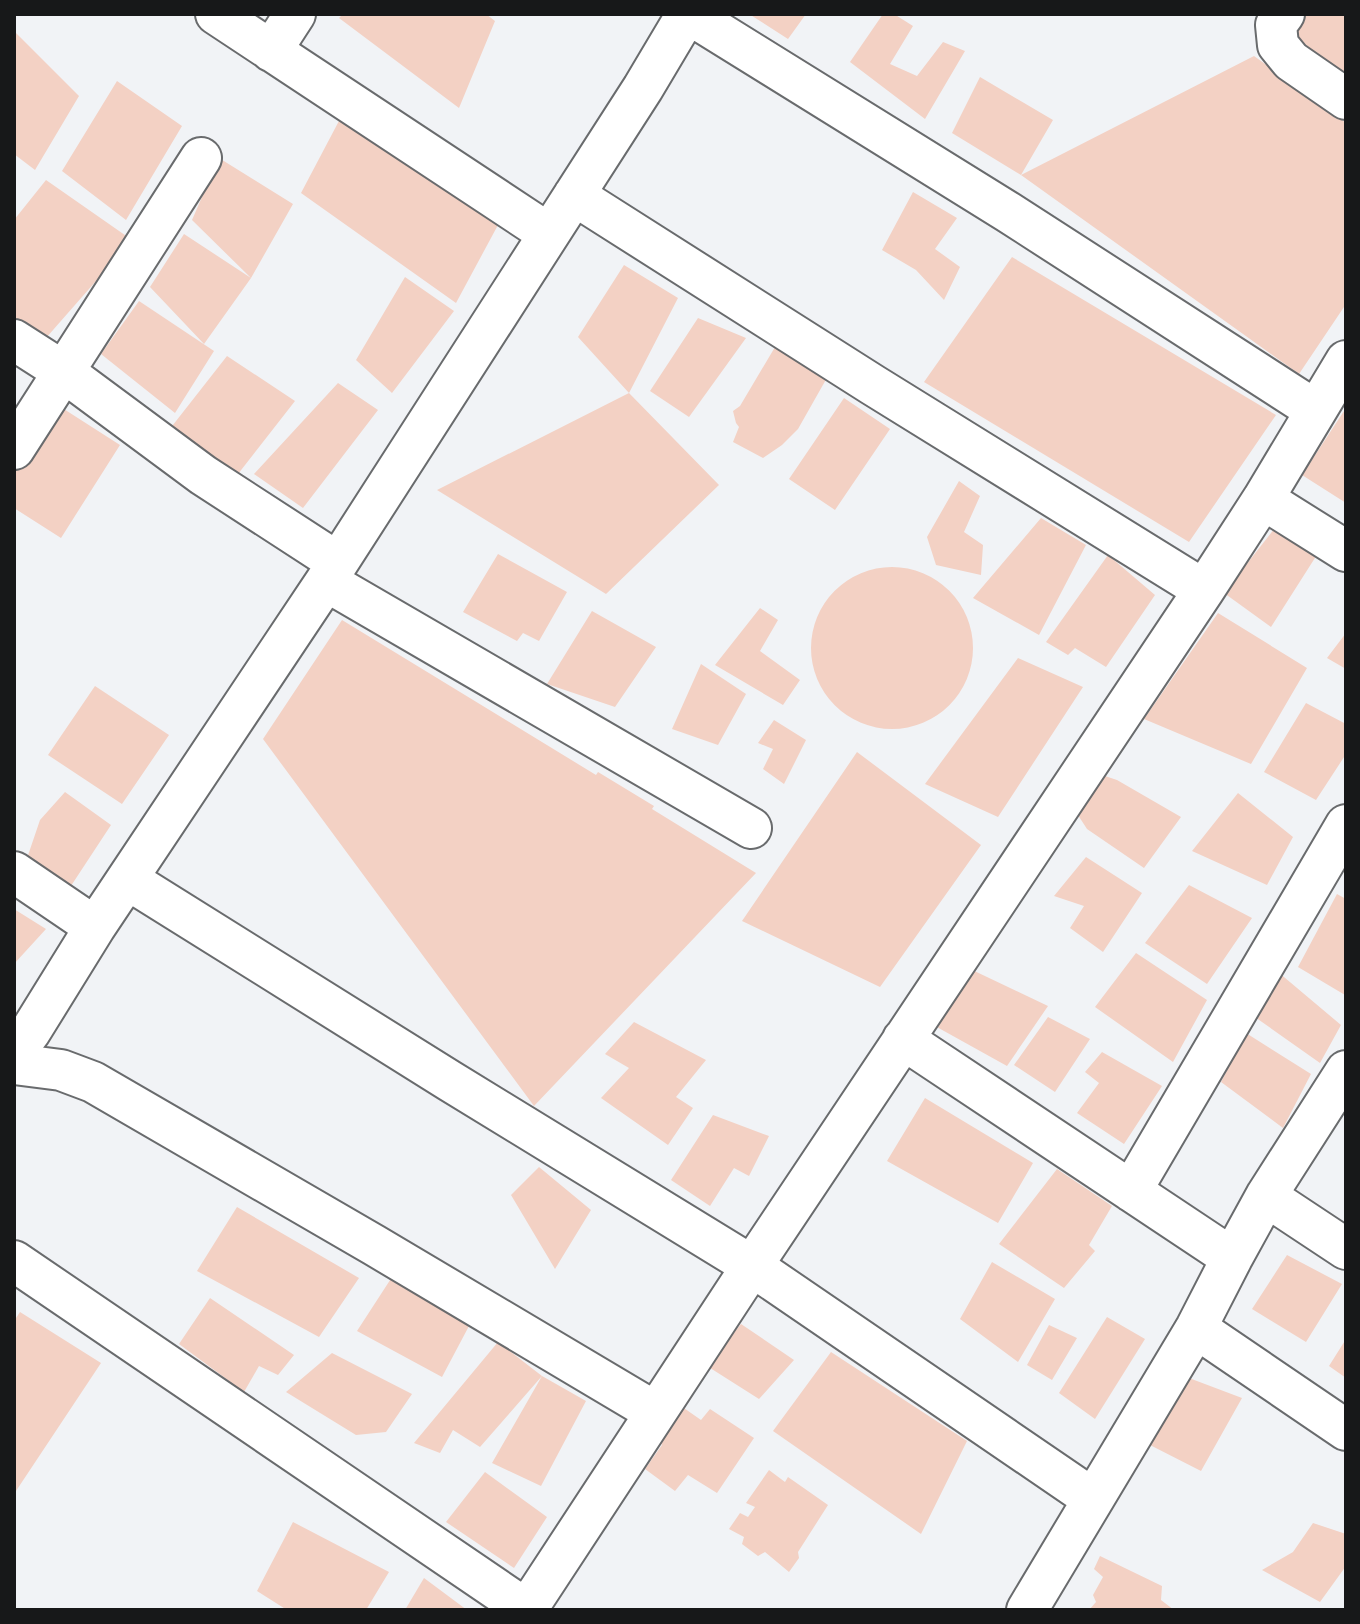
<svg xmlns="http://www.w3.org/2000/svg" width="1360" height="1624" viewBox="0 0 1360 1624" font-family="Montserrat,sans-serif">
  <rect width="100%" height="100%" fill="#f1f3f6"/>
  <path fill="#f3d1c4" d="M343 14H486L495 21 459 108 339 18Z
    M749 14H806L788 39Z
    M883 14H894L913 26 890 64 917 76 943 42 965 51 925 119 850 62Z
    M1291 14H1346V75L1280 28Z
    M14 31 79 96 35 170 14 154Z
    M1254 56 1346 123V304L1299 374 1021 175Z
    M980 77 1053 120 1021 175 952 133Z
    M117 81 182 126 126 220 62 171Z
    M340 119 498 225 456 303 301 193Z
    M219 158 293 204 251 278 204 344 150 287 184 234 251 278 192 220Z
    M46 180 132 240 46 338 14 317V220Z
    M913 192 957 218 935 249 960 267 944 300 916 270 882 250Z
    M1012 257 1276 415 1189 542 924 382Z
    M624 265 678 298 629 393 578 337Z
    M405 277 454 311 392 393 356 360Z
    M139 301 214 351 175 413 101 354Z
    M698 318 746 338 689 417 650 391Z
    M778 342 828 376 798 429 782 445 763 458 733 442 739 427 736 423 733 411 740 406Z
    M227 356 295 401 238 474 169 430Z
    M338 383 378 410 303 508 254 474Z
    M629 393 719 485 606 594 437 490Z
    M844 398 890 429 835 510 789 479Z
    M56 404 120 445 61 538 14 508V469Z
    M1346 408V503L1302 475Z
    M959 481 980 496 964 532 983 545 981 575 936 565 927 537Z
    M1041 518 1086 545 1039 635 973 598Z
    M1278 524 1320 550 1271 627 1224 593Z
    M498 554 567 592 539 641 523 633 517 641 463 612Z
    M1108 555 1155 595 1106 667 1075 648 1068 655 1046 642Z
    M811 648a81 81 0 1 1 162 0a81 81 0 1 1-162 0Z
    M760 608 778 620 760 651 800 680 783 705 715 665Z
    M592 611 656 647 615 707 547 684Z
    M1218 613 1307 668 1251 764 1144 719Z
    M342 620 596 775 598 772 654 806 652 809 756 873 534 1106 263 739Z
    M1346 633V669L1327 658Z
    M1018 658 1083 687 998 817 925 784Z
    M701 664 746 694 718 745 672 729Z
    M95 686 169 735 122 804 48 755Z
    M1306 703 1346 724V754L1316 800 1264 772Z
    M774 720 806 740 784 784 763 769 773 749 758 743Z
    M857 752 981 845 880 987 742 921Z
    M1096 773 1117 780 1181 817 1144 868 1087 829 1076 812Z
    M65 792 111 825 65 895 23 870 40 820Z
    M1238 793 1293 837 1267 885 1192 851Z
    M1086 857 1142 893 1103 952 1070 928 1084 906 1054 896Z
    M1189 885 1252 918 1207 984 1145 943Z
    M1337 894 1346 899V992L1345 995 1298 967Z
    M14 909 46 929 14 964Z
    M1136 953 1207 1000 1173 1062 1095 1007Z
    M966 967 1048 1006 1007 1066 926 1021Z
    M1278 972 1341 1025 1320 1063 1252 1015Z
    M1048 1017 1090 1039 1055 1092 1014 1065Z
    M634 1022 706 1060 676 1097 693 1108 668 1145 601 1098 629 1068 605 1054Z
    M1246 1033 1311 1074 1283 1128 1221 1082Z
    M1102 1052 1162 1086 1124 1144 1077 1113 1099 1083 1085 1072Z
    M925 1098 1033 1163 998 1223 887 1161Z
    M713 1115 769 1136 749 1176 734 1168 710 1206 671 1180Z
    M539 1167 591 1210 555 1269 511 1195Z
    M1057 1169 1112 1206 1089 1245 1095 1251 1064 1288 999 1244Z
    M237 1207 359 1278 319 1337 197 1271Z
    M1287 1255 1342 1284 1306 1342 1252 1309Z
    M992 1262 1055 1299 1018 1362 960 1319Z
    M394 1274 469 1326 442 1377 357 1331Z
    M210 1298 294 1355 278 1375 259 1366 244 1392 179 1344Z
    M20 1312 101 1363 14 1494V1321Z
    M1107 1317 1145 1339 1095 1419 1059 1393Z
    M741 1324 794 1360 759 1399 707 1366Z
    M1049 1325 1077 1338 1052 1380 1027 1365Z
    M1346 1339V1378L1329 1366Z
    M498 1342 542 1376 480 1447 453 1430 440 1453 414 1443Z
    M831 1352 967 1441 921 1534 773 1431Z
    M332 1353 412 1394 386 1432 356 1435 286 1392Z
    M542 1376 586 1401 541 1486 492 1463Z
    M1189 1378 1242 1398 1201 1471 1148 1444Z
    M681 1406 701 1420 710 1409 754 1438 717 1493 688 1475 675 1491 645 1469 662 1445 657 1438Z
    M769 1470 785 1482 788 1477 828 1505 798 1552 799 1558 789 1572 765 1552 758 1556 742 1544 744 1537 729 1529 740 1513 748 1517 755 1507 746 1503Z
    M485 1472 547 1517 514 1568 446 1522Z
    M293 1522 389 1572 366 1610H287L257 1591Z
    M1313 1523 1346 1534V1566L1320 1602 1262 1570 1293 1552Z
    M1100 1556 1162 1586 1161 1600 1174 1610H1089L1096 1602 1093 1595 1103 1577 1094 1569Z
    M424 1578 467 1610H405Z"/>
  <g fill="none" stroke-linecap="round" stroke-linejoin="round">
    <defs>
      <path id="minor" d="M216 14 549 234
        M689 14 1008 212 1315 410
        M1284 14 1276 25 1278 45 1291 61 1346 99
        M271 51 295 14
        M574 195 873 385 1204 590
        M14 340 64 372 203 475 337 562
        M14 449 201 158
        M1263 499 1346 551
        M326 581 751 828
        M14 872 95 927
        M127 879 450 1081 752 1266 1093 1499
        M903 1039 1232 1258
        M14 1053 30 1032 95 927 326 581 643 88 687 14
        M14 1064 61 1070 93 1082 374 1245 655 1412
        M1131 1191 1346 825
        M1266 1196 1346 1249
        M14 1261 527 1610
        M1196 1328 1346 1430
        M527 1609 752 1266 1204 590 1263 499 1346 361
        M1027 1610 1196 1328 1232 1258 1266 1196 1346 1071"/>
    </defs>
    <use href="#minor" stroke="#696b6d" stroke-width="44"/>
    <use href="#minor" stroke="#fff" stroke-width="40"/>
  </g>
  <rect width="1360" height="1624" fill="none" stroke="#171819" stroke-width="32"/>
</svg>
